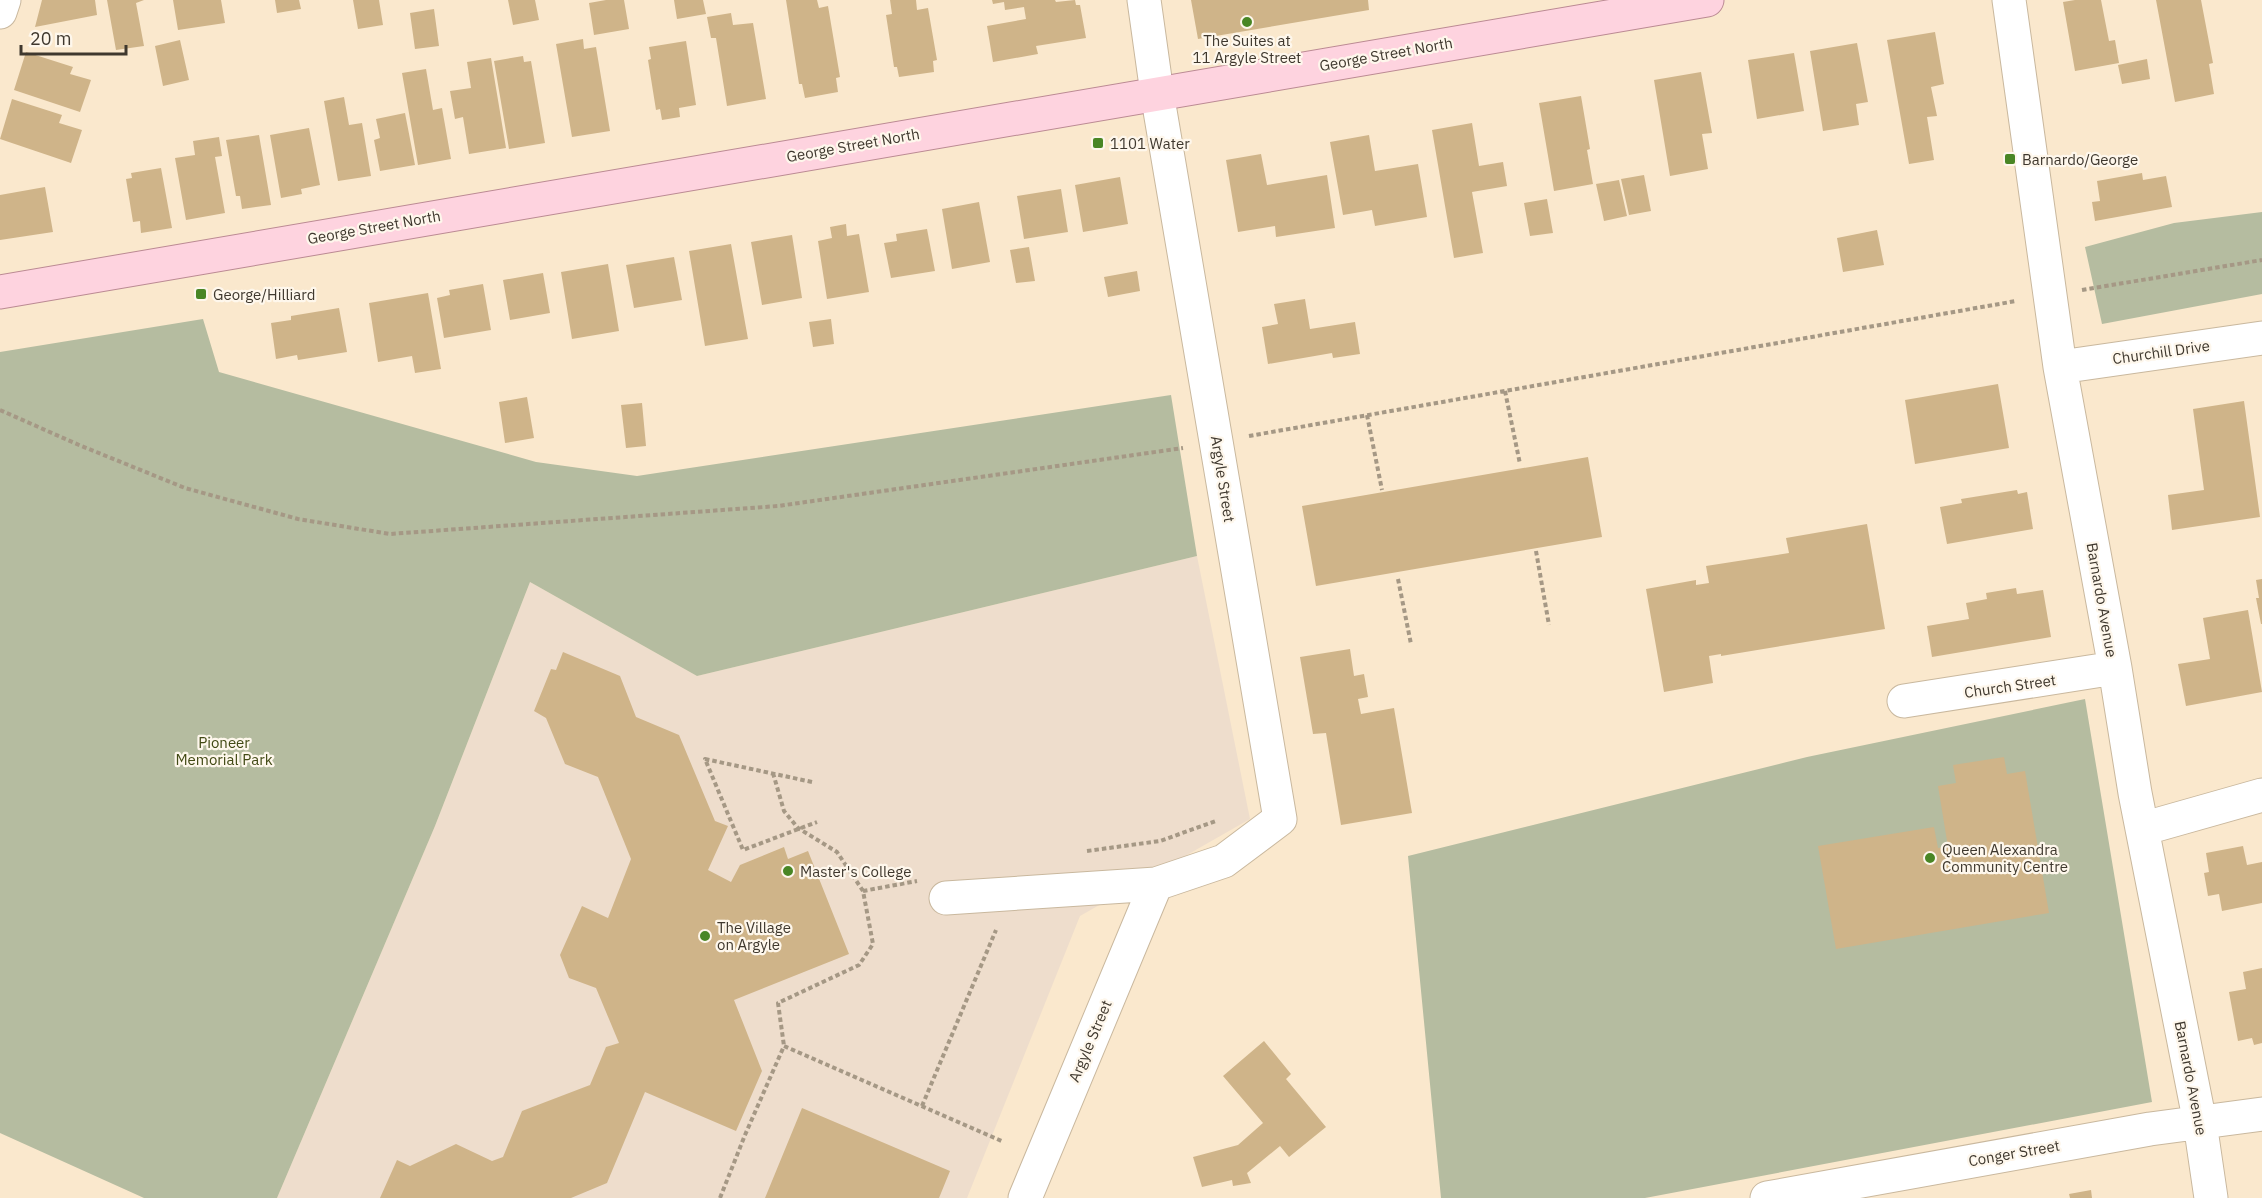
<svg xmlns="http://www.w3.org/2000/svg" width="2262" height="1198" viewBox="0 0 2262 1198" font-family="'IBM Plex Sans',sans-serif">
  <rect width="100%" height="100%" fill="#fae8cd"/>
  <path fill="#edc" d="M1197 556 1250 819 1080 916 967 1198H277L435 826 530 582 697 676Z"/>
  <path fill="#b5bca0" d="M2262 212V294L2102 324 2085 247 2174 223Z
    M203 319 219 372 536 462 637 476 1171 395 1197 556 697 676 530 582 435 826 277 1198H144L0 1133V352Z
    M2085 699 2152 1102 1645 1198H1441L1408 856 1807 757Z"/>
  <path fill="#cfb489" d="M42 0H95L97 15 35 27Z
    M107 0H144L136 3 144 46 116 50Z
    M173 0H221L225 23 178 30Z
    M275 0H299L301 9 277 13Z
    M353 0H379L383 25 358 29Z
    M508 0H535L539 20 513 25Z
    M606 0H624L629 29 594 35 589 3Z
    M674 0H703L706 14 677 19Z
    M786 0H817L819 8 828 6 840 77 836 78 838 92 805 98 802 84H799Z
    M890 0H916L917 10 928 8 937 60 933 61 934 72 899 77 897 67H894L886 15 892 14Z
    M992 0H1055L1056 2 1075 0 1076 5H1080L1086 38 1036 46 1038 54 993 62 987 26 1026 19 1024 7 1005 10 1004 2 993 4Z
    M1191 0H1368L1369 10 1198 39Z
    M2075 0H2101L2109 41 2115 40 2119 63 2075 71 2063 2Z
    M2156 0H2201L2213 63 2209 64 2214 94 2175 102Z
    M434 9 439 46 415 49 410 13Z
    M731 13 733 25 753 23 766 99 727 106 716 38H711L707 17Z
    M1935 32 1944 84 1931 87 1937 116 1927 117 1934 160 1909 164 1887 40Z
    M583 39 584 49 596 47 610 131 572 137 556 44Z
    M180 40 189 80 163 86 155 46Z
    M686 41 696 105 679 108 680 117 662 120 660 109 656 110 648 60 651 59 649 47Z
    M1857 43 1868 102 1856 104 1859 125 1823 131 1810 51Z
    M26 52 73 67 70 74 91 80 80 112 14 90Z
    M1794 53 1804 111 1757 119 1748 60Z
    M523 56 524 62 531 61 545 143 509 149 494 61Z
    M491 58 506 148 469 154 463 117 455 119 450 91 471 88 467 62Z
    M2147 59 2150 79 2122 84 2118 65Z
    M426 69 433 110 442 108 451 159 418 165 402 73Z
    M1701 72 1712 133 1702 134 1708 169 1670 176 1654 80Z
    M1581 96 1590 149 1587 150 1593 184 1554 191 1539 103Z
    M344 97 349 125 362 123 371 176 338 181 324 101Z
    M12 99 62 115 59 123 82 130 71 163 0 139Z
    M405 113 415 165 380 171 374 140 380 138 376 119Z
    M1472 123 1479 166 1503 162 1507 186 1472 192 1483 253 1454 258 1432 130Z
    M309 128 320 185 301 189 302 194 281 198 270 135Z
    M259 135 271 205 242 209 240 196H236L226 140Z
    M1369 135 1375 171 1418 164 1427 217 1375 226 1372 210 1343 215 1330 142Z
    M219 137 222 156 215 157 225 213 186 220 175 158 195 155 193 141Z
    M1261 154 1267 185 1327 175 1335 228 1276 237 1275 226 1238 232 1226 160Z
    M161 168 172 228 141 233 140 221 133 222 126 179 132 178 131 173Z
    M2142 173 2143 180 2166 176 2172 207 2095 221 2092 202 2100 201 2097 181Z
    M1644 175 1651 211 1629 215 1621 179Z
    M1120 177 1128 224 1083 232 1075 185Z
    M1619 180 1627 216 1604 221 1596 184Z
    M45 187 53 232 0 240V195Z
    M1061 189 1068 232 1024 239 1017 196Z
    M1547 199 1553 233 1530 236 1524 203Z
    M979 202 990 262 952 269 942 209Z
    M846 224 847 236 859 234 869 292 827 299 818 241 832 238 830 227Z
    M927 229 935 271 891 278 884 243 897 241 896 234Z
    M1877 230 1884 265 1843 272 1837 238Z
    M792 235 802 298 762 305 751 242Z
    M731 244 748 339 705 346 689 251Z
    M1029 247 1035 281 1016 283 1010 250Z
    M674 257 682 300 634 308 626 265Z
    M608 264 619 331 572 339 561 272Z
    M1137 271 1140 291 1108 297 1104 277Z
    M543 273 550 313 510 320 503 280Z
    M483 284 491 330 444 338 437 298 450 295 449 290Z
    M428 293 441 369 415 373 412 356 378 362 369 303Z
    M1305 299 1310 329 1355 322 1360 354 1333 358 1332 353 1268 364 1262 327 1278 324 1274 304Z
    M339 308 347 352 298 360 297 355 276 359 271 323 291 320V316Z
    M831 319 834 344 813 347 809 322Z
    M1998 384 2009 448 1915 464 1905 400Z
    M527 397 534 438 505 443 499 402Z
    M2244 401 2260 517 2172 530 2168 495 2204 490 2193 409Z
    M642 403 646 446 626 448 621 405Z
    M1588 457 1602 537 1316 586 1302 506Z
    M2017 490 2018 494 2027 492 2033 529 1947 544 1940 507 1962 503 1961 499Z
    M1867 524 1885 629 1721 656V654L1709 656 1713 683 1664 692 1646 589 1696 580V585L1709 583 1706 566 1789 553 1786 538Z
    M2262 579V624H2261L2256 598H2259L2256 580Z
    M2016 588 2017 594 2043 590 2051 637 1932 657 1927 626 1969 619 1966 603 1987 599 1986 593Z
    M2248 610 2262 692 2186 706 2178 664 2210 659 2203 618Z
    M1350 649 1354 676 1364 674 1368 697 1358 699 1361 714 1394 708 1412 813 1341 825 1326 733 1313 734 1300 657Z
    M563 652 620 676 636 717 679 735 715 821 728 826 708 870 731 882 740 865 784 847 788 859 808 851 849 954 734 1000 762 1071 736 1131 645 1092 607 1183 571 1198H380L397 1160 410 1166 456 1144 492 1161 503 1157 522 1111 590 1085 606 1047 619 1043 596 988 569 978 560 955 582 906 608 918 631 859 598 777 565 764 546 718 534 711 551 669 556 670Z
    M2004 757 2007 774 2025 771 2049 913 1836 949 1818 846 1934 827 1938 848 1948 847 1938 786 1956 783 1953 765Z
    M2243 846 2247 865 2262 862V903L2222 911 2219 894 2208 896 2204 873 2209 872 2206 853Z
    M2262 968V1043L2254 1045 2252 1038 2238 1041 2229 992 2246 989 2243 972Z
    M1264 1041 1291 1074 1286 1079 1326 1127 1289 1157 1280 1146 1247 1173 1251 1183 1233 1186 1232 1180 1202 1187 1193 1157 1238 1145 1263 1123 1223 1076Z
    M802 1108 950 1171 939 1198H765Z
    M2091 1190 2092 1198H2070L2069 1194Z"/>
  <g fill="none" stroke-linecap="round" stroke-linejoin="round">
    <defs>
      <path id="minor" d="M2009 0 2060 367 2115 668 2135 793 2200 1123 2211 1198
        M0 12 4 0
        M2060 367 2262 338
        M1904 701 2115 668
        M2142 829 2262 795
        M946 898 1156 884
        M1025 1198 1156 884 1224 861 1280 819 1157 93 1144 0
        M1767 1198 2150 1129 2262 1114"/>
      <path id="major" d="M0 292 1707 0"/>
    </defs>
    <use href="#minor" stroke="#c9b89e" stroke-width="35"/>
    <use href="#major" stroke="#bb8a93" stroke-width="35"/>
    <path stroke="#a59885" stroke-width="4" stroke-dasharray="4.5 3" stroke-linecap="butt" d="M2082 290 2262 260
      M1505 391 1520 464
      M0 410 79 445 185 488 298 519 390 534 778 506 1183 448
      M1367 415 1382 490
      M1249 436 2016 301
      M1536 551 1549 625
      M1398 579 1411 644
      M773 773 784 811 798 828 837 852 863 891 873 944 859 965 778 1003 784 1046
      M812 782 705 759 743 850 817 822
      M1087 851 1160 841 1216 821
      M863 891 917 881
      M922 1106 996 930
      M720 1198 745 1135 784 1046 1004 1142"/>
    <use href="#minor" stroke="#fff" stroke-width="33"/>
    <use href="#major" stroke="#fed3df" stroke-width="33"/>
  </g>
  <g fill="#498625" stroke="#fef7ec" stroke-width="2">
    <circle cx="1247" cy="22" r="6"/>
    <rect x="1092" y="137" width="12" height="12" rx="3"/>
    <rect x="2004" y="153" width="12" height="12" rx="3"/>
    <rect x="195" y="288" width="12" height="12" rx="3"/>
    <circle cx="1930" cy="858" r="6"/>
    <circle cx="788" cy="871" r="6"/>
    <circle cx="705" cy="936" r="6"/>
  </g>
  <g text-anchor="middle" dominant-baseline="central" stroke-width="4.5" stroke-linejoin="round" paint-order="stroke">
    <g font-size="15" fill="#3f382e" stroke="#fef7ec" text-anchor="start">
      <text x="1247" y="40" text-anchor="middle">The Suites at<tspan x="1247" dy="17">11 Argyle Street</tspan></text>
      <text x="1110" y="143">1101 Water</text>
      <text x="2022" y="159">Barnardo/George</text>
      <text x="213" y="294">George/Hilliard</text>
      <text x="1942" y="849">Queen Alexandra<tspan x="1942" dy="17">Community Centre</tspan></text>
      <text x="800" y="871">Master's College</text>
      <text x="717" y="927">The Village<tspan x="717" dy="17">on Argyle</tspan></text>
    </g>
    <g font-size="15" fill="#3f382e" stroke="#fef7ec">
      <text transform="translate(1386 54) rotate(-10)">George Street North</text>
      <text transform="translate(853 145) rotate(-10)">George Street North</text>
      <text transform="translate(374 227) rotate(-10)">George Street North</text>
      <text transform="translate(2161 352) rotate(-8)">Churchill Drive</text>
      <text transform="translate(1223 479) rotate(81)">Argyle Street</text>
      <text transform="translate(2102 600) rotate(80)">Barnardo Avenue</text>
      <text transform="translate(2010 686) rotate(-8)">Church Street</text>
      <text transform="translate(1090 1041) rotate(-67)">Argyle Street</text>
      <text transform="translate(2191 1078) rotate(79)">Barnardo Avenue</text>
      <text transform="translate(2014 1153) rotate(-10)">Conger Street</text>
    </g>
    <g font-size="15" fill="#424a15" stroke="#fef7ec">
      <text x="224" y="742">Pioneer<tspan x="224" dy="17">Memorial Park</tspan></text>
    </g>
  </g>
  <path d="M21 45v9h105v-9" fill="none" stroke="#3f382e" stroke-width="3"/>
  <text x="30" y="45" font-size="18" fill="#3f382e" stroke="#fef7ec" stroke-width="4.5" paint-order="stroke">20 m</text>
</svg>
